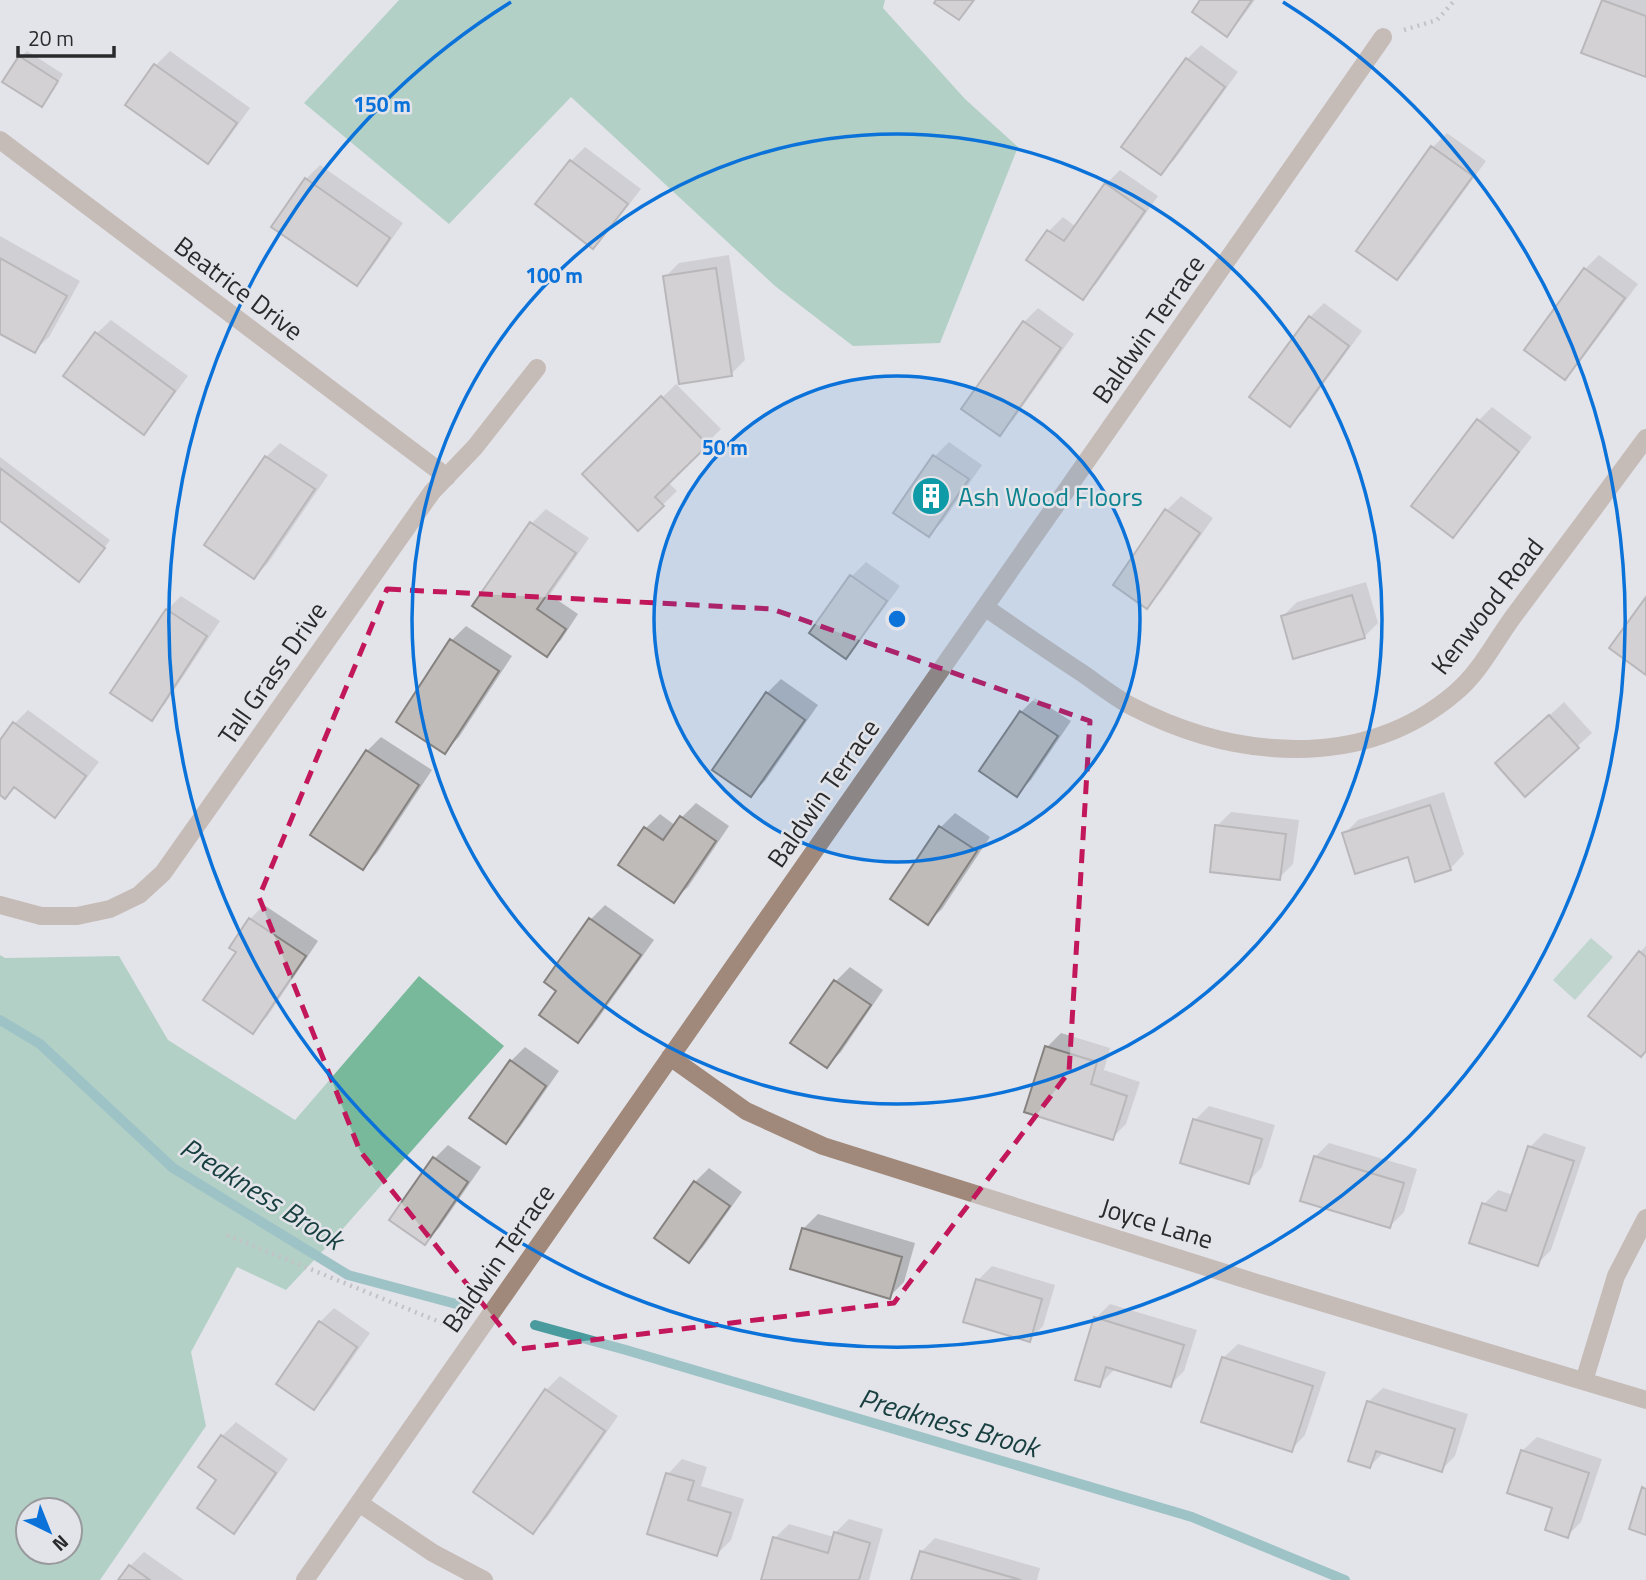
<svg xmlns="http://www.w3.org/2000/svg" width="1646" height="1580" viewBox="0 0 1646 1580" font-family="'Titillium Web',sans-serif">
  <rect width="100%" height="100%" fill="#e3e4e9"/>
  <path fill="#93c3ac" d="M1591 938 1613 957 1575 1000 1553 980Z"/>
  <path fill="#78b99b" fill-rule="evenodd" d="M399 0H885L883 8 965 99 1018 147 940 343 853 346 775 286 571 97 449 224 304 103Z
    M0 955 5 958 119 956 168 1040 295 1120 419 976 504 1046 333 1240 286 1290 237 1267 191 1352 206 1426 100 1580H0ZM70 1510V1552H28V1510Z"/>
  <path fill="#0003" d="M1203 0H1255L1240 20 1226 34Z
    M1603 0H1646V75L1584 52Z
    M1201 45 1238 72 1175 159 1161 173 1187 59Z
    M27 51 63 74 48 99 41 105 21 57Z
    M170 51 250 108 222 147 208 161 128 104 156 65Z
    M1447 133 1486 161 1411 264 1397 278 1359 251 1433 147Z
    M585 147 641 189 607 233 593 247 538 204 571 161Z
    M320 165 403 223 370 270 356 284 306 179Z
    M1120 170 1158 196 1097 283 1083 297 1029 259 1049 231 1063 217 1076 227 1106 184Z
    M0 236 80 281 49 337 34 351 0 332Z
    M729 255 745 360 731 374 665 277 679 263Z
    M1599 255 1638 284 1579 363 1565 377 1585 269Z
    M1324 303 1362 331 1304 411 1290 425 1310 317Z
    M1038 308 1074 334 1013 420 999 434 1024 322Z
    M111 320 188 376 157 418 143 432 96 334Z
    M676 384 721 429 668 482 677 491 638 529 585 474Z
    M1492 407 1532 437 1467 522 1453 536 1478 421Z
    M949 442 982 465 943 521 929 535 896 512 935 456Z
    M280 443 328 475 268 563 254 577 266 457Z
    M0 457 110 540 86 573 0 519Z
    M1181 496 1213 518 1161 592 1147 606 1167 510Z
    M546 509 589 538 550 595 578 614 561 640 546 654 475 606 532 523Z
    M866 562 900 586 859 642 845 657 812 633 852 576Z
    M1366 582 1378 623 1364 637 1283 616 1297 602Z
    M181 596 220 621 165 704 151 718 167 610Z
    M466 626 512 656 459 737 445 751 399 722 452 640Z
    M781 679 818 705 765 781 751 795 767 693Z
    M1035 698 1071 721 1031 780 1017 794 982 770 1021 712Z
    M1564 702 1592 733 1525 794 1512 750Z
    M28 710 99 762 69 801 55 815 16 786 5 797 0 793V743L14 724Z
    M381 737 432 770 377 853 363 868 367 751Z
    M1444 792 1464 854 1450 869 1344 834 1358 820Z
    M696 803 729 826 688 887 673 901 646 828 660 814 676 826 682 817Z
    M1231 812 1299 820 1293 864 1279 878 1217 826Z
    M955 813 990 837 942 909 927 923 892 899 941 827Z
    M264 905 318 941 267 1017 253 1031 238 951 250 919Z
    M605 905 654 940 592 1027 578 1041 559 991 546 981 591 919Z
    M1646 946V1050L1640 952Z
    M850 967 883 990 841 1052 827 1066 793 1042 836 981Z
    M1061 1033 1110 1048 1104 1070 1140 1082 1126 1124 1112 1138 1047 1047Z
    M525 1047 559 1071 520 1127 506 1141 511 1061Z
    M1209 1106 1275 1125 1262 1167 1248 1182 1195 1120Z
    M1544 1133 1586 1147 1551 1250 1537 1264 1484 1204 1498 1190 1513 1195 1530 1147Z
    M1329 1143 1417 1169 1404 1212 1390 1226 1315 1157Z
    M448 1145 481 1167 439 1228 425 1242 434 1159Z
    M709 1168 742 1192 703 1247 689 1261 695 1182Z
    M818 1214 915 1243 904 1282 889 1297 792 1267 804 1228Z
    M992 1266 1055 1285 1043 1326 1029 1340 978 1280Z
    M1110 1304 1197 1330 1184 1371 1170 1385 1114 1368 1113 1371 1099 1385 1096 1318Z
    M334 1308 370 1333 328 1393 314 1407 320 1322Z
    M1238 1344 1326 1372 1305 1435 1291 1450 1223 1358Z
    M560 1376 618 1416 547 1518 533 1532 546 1390Z
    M1383 1388 1468 1414 1455 1456 1441 1470 1384 1452 1370 1466 1368 1402Z
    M236 1422 288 1459 247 1518 233 1532 222 1436Z
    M1537 1437 1602 1459 1581 1522 1567 1536 1554 1507 1522 1451Z
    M682 1459 707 1467 701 1486 744 1499 731 1540 717 1554 668 1474Z
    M849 1519 883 1529 869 1580H768L775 1538 789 1524 834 1537 835 1533Z
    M935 1538 1040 1568 1037 1580H913L921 1552Z
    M144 1552 184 1580H120L130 1566Z"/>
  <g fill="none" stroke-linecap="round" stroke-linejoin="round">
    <path stroke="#4a9b9d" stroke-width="10" d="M0 1020 40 1044 173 1168 348 1275 460 1305
      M535 1325 626 1350 1192 1517 1345 1580"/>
  </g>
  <path fill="#bfbbb9" stroke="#868280" stroke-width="2" d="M936 0H974L959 20 934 3Z
    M1200 0H1252L1227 37 1192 12Z
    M1602 0 1646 16V77L1581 53Z
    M19 56 58 81 42 107 2 82Z
    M1186 58 1225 87 1161 175 1121 147Z
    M154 64 237 123 208 164 125 105Z
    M1431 146 1473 176 1397 280 1356 251Z
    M570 160 628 204 593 249 535 204Z
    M305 178 390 238 357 286 271 227Z
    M1105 183 1145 211 1083 300 1026 260 1047 230 1064 241Z
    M0 258 67 296 35 353 0 334Z
    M716 268 732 376 679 384 663 276Z
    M1584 268 1625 298 1565 380 1524 350Z
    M1309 316 1349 346 1290 427 1249 397Z
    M1023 321 1061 348 1000 436 961 409Z
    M95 332 175 391 144 435 63 376Z
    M661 396 708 445 655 497 664 506 638 531 582 474Z
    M1477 419 1519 452 1453 538 1411 506Z
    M933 455 969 479 929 537 893 513Z
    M265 456 315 489 254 579 204 545Z
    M0 468 105 548 79 582 0 521Z
    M1165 509 1200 533 1147 609 1113 585Z
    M530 522 576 553 537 609 566 629 547 657 472 606Z
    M850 575 887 601 846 659 809 633Z
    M1352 595 1365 638 1293 659 1281 616Z
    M1646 597V675L1609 648Z
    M166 609 207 636 152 721 110 693Z
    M450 639 499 671 445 754 396 722Z
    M766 692 805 720 751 797 712 770Z
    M1020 711 1058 736 1017 797 979 771Z
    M1549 715 1579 748 1525 797 1495 763Z
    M13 722 86 776 55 818 14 787 5 799 0 795V740Z
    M366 750 419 785 363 870 310 835Z
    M1430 805 1451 870 1415 882 1408 857 1355 874 1342 833Z
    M680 816 716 841 674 903 618 865 644 827 663 840Z
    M1215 825 1286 834 1280 880 1210 872Z
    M939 826 977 851 928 925 890 899Z
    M249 918 306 956 253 1034 203 1000 236 952 229 948Z
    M589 918 641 955 578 1043 539 1015 556 991 544 982Z
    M1639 951 1646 957V1051L1641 1057 1588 1016Z
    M834 980 871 1005 827 1068 790 1043Z
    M1045 1046 1097 1062 1091 1084 1127 1096 1113 1140 1024 1112Z
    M510 1060 546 1086 506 1144 469 1118Z
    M1193 1119 1262 1139 1249 1184 1180 1163Z
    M1528 1146 1574 1161 1538 1266 1469 1243 1482 1203 1506 1211Z
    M1314 1156 1404 1183 1390 1228 1300 1201Z
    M433 1157 468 1182 425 1245 389 1220Z
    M694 1181 730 1206 689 1263 654 1238Z
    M802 1228 902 1257 890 1299 790 1269Z
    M976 1279 1042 1299 1030 1342 963 1322Z
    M1094 1317 1184 1345 1171 1387 1106 1367 1100 1387 1075 1380Z
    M319 1321 357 1347 314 1410 276 1384Z
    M1222 1357 1313 1386 1292 1452 1201 1422Z
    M545 1389 605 1431 533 1534 473 1492Z
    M1367 1401 1455 1429 1442 1472 1376 1451 1370 1468 1348 1461Z
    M221 1435 276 1473 234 1534 197 1508 216 1480 198 1467Z
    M1521 1450 1589 1473 1568 1538 1545 1530 1552 1508 1507 1493Z
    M666 1473 694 1481 688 1500 731 1513 717 1556 647 1534Z
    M1642 1487 1646 1489V1535L1629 1529Z
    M834 1532 870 1543 859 1580H761L773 1537 828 1553Z
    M920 1551 1021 1580H911Z
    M129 1565 150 1580H118Z"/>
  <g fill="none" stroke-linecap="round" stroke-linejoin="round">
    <path stroke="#999a9d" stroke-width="4.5" stroke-dasharray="2 5" stroke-linecap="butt" d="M1404 30 1437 20 1455 0
      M227 1235 452 1327"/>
    <path stroke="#a0897a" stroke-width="18" d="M0 140 447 477
      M986 608C1018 630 1050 652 1082 673 1098 684 1114 697 1131 706 1233 759 1362 772 1455 693 1480 672 1494 643 1513 617 1557 558 1602 498 1646 438
      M0 905 41 916H77L110 909 139 895 163 873 432 492 475 447 537 368
      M670 1057 746 1111 823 1146 1257 1283 1646 1400
      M1584 1381 1616 1276 1646 1218
      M359 1503 433 1553 484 1580
      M305 1580 1383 37"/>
  </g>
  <path d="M0 0H1646V1580H0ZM387 589 772 609 1090 721 1069 1072 894 1303 519 1349 360 1151 259 897Z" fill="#e3e4e9" fill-opacity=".55" fill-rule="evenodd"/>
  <path fill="none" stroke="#c2185b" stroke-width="5" stroke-dasharray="14 9" stroke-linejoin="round" d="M387 589 772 609 1090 721 1069 1072 894 1303 519 1349 360 1151 259 897Z"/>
  <circle cx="897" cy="619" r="243" fill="#0b72da" fill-opacity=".12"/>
  <g fill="none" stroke="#0b72da" stroke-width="3.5">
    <circle cx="897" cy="619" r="243"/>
    <circle cx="897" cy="619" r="485"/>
    <path d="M1283 2A728 728 0 1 1 511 2"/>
  </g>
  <defs>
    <symbol id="building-disc" viewBox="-11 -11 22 22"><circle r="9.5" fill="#0f9aa8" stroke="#e3e4e9"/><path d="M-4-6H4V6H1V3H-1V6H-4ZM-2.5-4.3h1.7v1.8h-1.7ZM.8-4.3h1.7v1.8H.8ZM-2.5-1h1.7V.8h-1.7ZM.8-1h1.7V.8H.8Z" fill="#fff"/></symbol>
  </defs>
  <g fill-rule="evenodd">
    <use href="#building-disc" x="909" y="474" width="44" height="44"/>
  </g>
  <g text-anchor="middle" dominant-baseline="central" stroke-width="5" stroke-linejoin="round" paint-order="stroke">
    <g font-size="26" fill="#292a2b" stroke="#e3e4e9">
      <text transform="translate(239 288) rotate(37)">Beatrice Drive</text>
      <text transform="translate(1148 329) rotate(-55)">Baldwin Terrace</text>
      <text transform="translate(1487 606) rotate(-52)">Kenwood Road</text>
      <text transform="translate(272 673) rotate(-55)">Tall Grass Drive</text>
      <text transform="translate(823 793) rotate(-55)">Baldwin Terrace</text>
      <text transform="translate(1157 1223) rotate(17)">Joyce Lane</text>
      <text transform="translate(498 1258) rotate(-55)">Baldwin Terrace</text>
    </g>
    <g font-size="26" fill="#0d838f" stroke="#e3e4e9" text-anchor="start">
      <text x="958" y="496">Ash Wood Floors</text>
    </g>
    <g font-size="28" font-style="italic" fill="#183f40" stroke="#e3e4e9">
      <text transform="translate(262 1193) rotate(32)">Preakness Brook</text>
      <text transform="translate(949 1422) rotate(16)">Preakness Brook</text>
    </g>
  </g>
  <circle cx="897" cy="619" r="10" fill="#0b72da" stroke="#e3e4e9" stroke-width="3.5"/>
  <g font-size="21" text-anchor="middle" font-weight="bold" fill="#0b72da" stroke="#e3e4e9" stroke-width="5" stroke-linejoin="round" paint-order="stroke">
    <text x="382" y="112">150 m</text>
    <text x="554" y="283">100 m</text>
    <text x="725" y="455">50 m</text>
  </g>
  <g transform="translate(49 1531) rotate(137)"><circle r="33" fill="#e3e4e9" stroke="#999a9d" stroke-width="2"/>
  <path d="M0-5L12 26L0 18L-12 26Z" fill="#0b72da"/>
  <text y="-10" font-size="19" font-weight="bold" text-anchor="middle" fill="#292a2b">N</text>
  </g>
  <path d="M18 46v10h96v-10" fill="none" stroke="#292a2b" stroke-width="3.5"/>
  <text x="28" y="46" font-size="21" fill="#292a2b" stroke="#e3e4e9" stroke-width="5" paint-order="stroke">20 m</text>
</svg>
